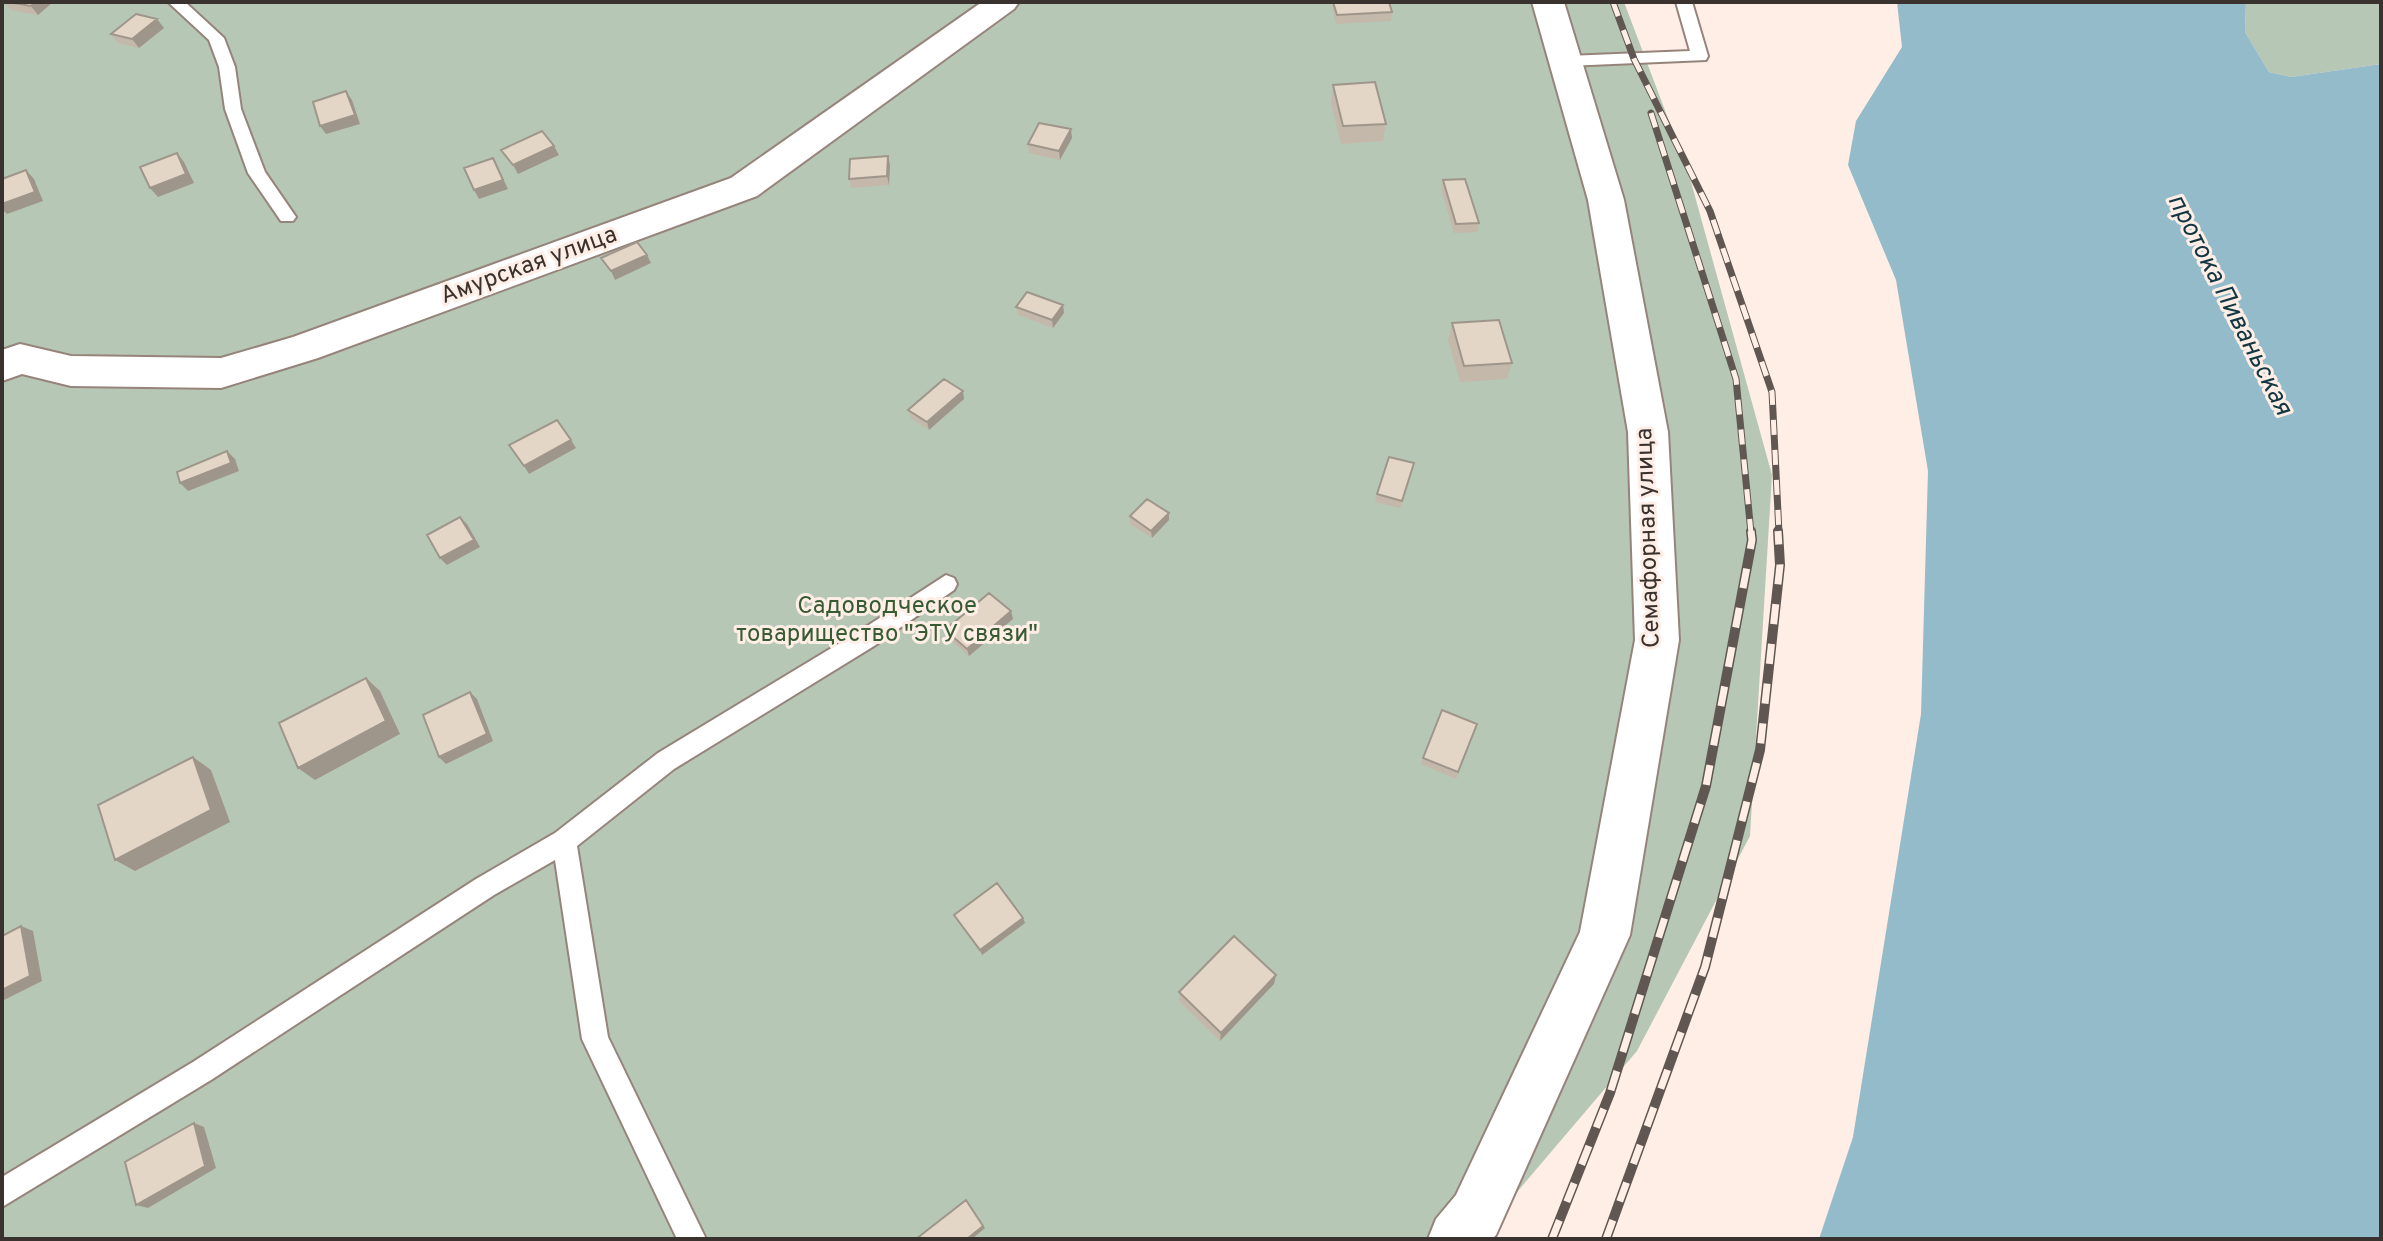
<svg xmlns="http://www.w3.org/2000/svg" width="2383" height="1241" viewBox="0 0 2383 1241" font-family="Overpass,sans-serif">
  <rect width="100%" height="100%" fill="#ffeee6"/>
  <path fill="#b7c7b5" d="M2 2H1624L1688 171 1772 475 1750 836 1637 1051 1477 1239H2Z
    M2246 2H2381V64L2291 77 2269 72 2245 32Z"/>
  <path fill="#94bbc9" d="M1897 2H2246L2245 32 2269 72 2291 77 2381 64V1239H1819L1853 1137 1921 714 1928 471 1896 280 1848 165 1856 121 1902 47Z"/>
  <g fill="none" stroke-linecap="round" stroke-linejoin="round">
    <defs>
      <path id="service" d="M168 2H185L224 38 235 67 241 109 265 172 296 217 293 221H281L248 173 225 109 219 67 209 40Z
        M1676 2H1692L1708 56 1706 60 1567 66 1559 61 1567 56 1690 51Z
        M946 575 954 578 957 584 954 590 874 646 674 769 577 846 608 1037 706 1239H677L582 1039 555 860 494 895 211 1080 2 1207V1177L193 1062 476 879 555 833 658 753 858 632Z"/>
      <path id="minor" d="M982 2H1019L1014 9 757 196 318 358 221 388 71 386 22 374 2 381V350L20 344 71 356 221 358 293 337 731 178Z
        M1532 2H1564L1624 200 1668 432 1679 640 1630 935 1496 1235 1492 1239H1428L1436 1219 1456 1195 1580 932 1635 640 1628 432 1588 200Z"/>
    </defs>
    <use href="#service" stroke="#96847b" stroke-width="4"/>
    <use href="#minor" stroke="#96847b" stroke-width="4"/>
    <use href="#service" fill="#fff" fill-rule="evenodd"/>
    <use href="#minor" fill="#fff" fill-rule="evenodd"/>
    <defs>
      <path id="rail-far1" d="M1613 2 1634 59 1710 211 1772 392 1779 533
        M1651 113 1736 379 1751 533"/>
      <path id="rail" d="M1552 1239 1610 1093 1706 786 1752 540 1751 531
        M1606 1239 1705 967 1760 750 1780 565 1778 531"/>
    </defs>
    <use href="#rail-far1" stroke="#615752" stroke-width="7"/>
    <use href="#rail" stroke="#615752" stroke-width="10"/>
    <use href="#rail-far1" stroke="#ffeee6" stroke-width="5" stroke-dasharray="15" stroke-linecap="butt"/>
    <use href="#rail" stroke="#ffeee6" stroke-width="7" stroke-dasharray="20" stroke-linecap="butt"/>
  </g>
  <path fill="#c3b8aa" d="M4 2H53L38 15 11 10Z
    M1331 2H1389L1392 12 1391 21 1336 24Z
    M164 28 139 48 118 43 111 34Z
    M1333 85 1386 124 1383 141 1341 144 1331 103Z
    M1072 138 1060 160 1029 153 1028 144Z
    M890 165 889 185 851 188 849 179Z
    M1443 180 1479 223 1477 232 1454 233 1441 189Z
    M1063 305 1064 313 1053 328 1018 315 1016 307Z
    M1452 323 1512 363 1507 379 1460 382 1448 340Z
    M963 391 964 399 929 430 911 418 908 410Z
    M1412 471 1400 508 1375 502 1377 494Z
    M1169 513V520L1152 538 1130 524V516Z
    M1013 619 969 656 947 637 945 630Z
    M1442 710 1477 724 1456 779 1421 764Z
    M954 915 1025 923 982 955Z
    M1276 975 1274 984 1220 1041 1179 1001V992Z"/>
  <path fill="#9f968b" d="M35 2H53L38 15 31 6Z
    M157 19 164 28 139 48 132 39Z
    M346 91 352 100 360 124 326 134 320 126Z
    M1071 129 1072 138 1060 160 1059 151Z
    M554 146 559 155 518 174 513 165Z
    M177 153 184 162 194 183 158 197 150 188Z
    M888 156 890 165 889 185 887 176Z
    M493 158 508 189 479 199 474 190Z
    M26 170 34 179 43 201 7 214 2 209V204Z
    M647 255 651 263 615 280 611 271Z
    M1063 305 1064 313 1053 328 1052 320Z
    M963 391 964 399 929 430 927 422Z
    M571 440 576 448 529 474 524 466Z
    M227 451 235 459 239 471 188 491 180 483Z
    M1169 513V520L1152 538 1151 531Z
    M460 517 467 524 480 547 447 565 440 558Z
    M1011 611 1013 619 969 656 967 649Z
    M366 678 380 691 400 734 315 780 298 768Z
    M470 692 477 699 493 741 446 764 439 757Z
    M193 757 211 770 230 822 135 871 115 860Z
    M1023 918 1025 923 982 955 980 950Z
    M21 926 33 931 42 981 2 1001V990Z
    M1276 975 1274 984 1220 1041 1221 1033Z
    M194 1123 204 1127 216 1168 148 1208 136 1205Z
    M966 1200 985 1228 972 1239H967Z"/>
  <path fill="#e3d6c6" stroke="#9f968b" stroke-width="2" d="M8 2H35L31 6Z
    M1333 2H1389L1392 12 1337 15Z
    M136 14 157 19 132 39 111 34Z
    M1375 82 1386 124 1343 126 1333 85Z
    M346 91 355 115 320 126 313 102Z
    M1039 123 1071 129 1059 151 1028 144Z
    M542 131 554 146 513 165 501 150Z
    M177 153 186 174 150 188 140 167Z
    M888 156 887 176 849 179 850 159Z
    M493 158 503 180 474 190 464 168Z
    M26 170 35 192 2 204V179Z
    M1465 179 1479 223 1456 224 1443 180Z
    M637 242 647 255 611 271 601 258Z
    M1027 292 1063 305 1052 320 1016 307Z
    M1499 320 1512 363 1464 366 1452 323Z
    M944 379 963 391 927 422 908 410Z
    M557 420 571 440 524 466 509 445Z
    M227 451 231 463 180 483 177 472Z
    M1389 457 1414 463 1402 501 1377 494Z
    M1147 499 1169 513 1151 531 1130 516Z
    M460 517 474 540 440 558 427 535Z
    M989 593 1011 611 967 649 945 630Z
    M366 678 386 721 298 768 279 723Z
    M470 692 487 734 439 757 423 715Z
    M1442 710 1477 724 1458 772 1423 758Z
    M193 757 211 810 115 860 98 805Z
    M997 883 1023 918 980 950 954 915Z
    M21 926 30 976 2 990V936Z
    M1234 936 1276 975 1221 1033 1179 992Z
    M194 1123 205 1166 136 1205 125 1162Z
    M966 1200 983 1226 967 1239H916Z"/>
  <g text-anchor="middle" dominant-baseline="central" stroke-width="6" stroke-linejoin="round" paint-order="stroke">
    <g font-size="24" fill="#3a322e" stroke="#ffeee6">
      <text transform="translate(529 266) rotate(-20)">Амурская улица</text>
      <text transform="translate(1649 538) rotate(-92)">Семафорная улица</text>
    </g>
    <g font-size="24" fill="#375b33" stroke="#ffeee6">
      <text x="887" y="607">Садоводческое<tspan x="887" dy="28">товарищество "ЭТУ связи"</tspan></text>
    </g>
    <g font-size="26" font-style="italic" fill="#123742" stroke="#ffeee6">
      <text transform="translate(2229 305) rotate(63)">протока Пиваньская</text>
    </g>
  </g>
  <rect width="2383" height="1241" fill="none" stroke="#3a322e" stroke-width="8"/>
</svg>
